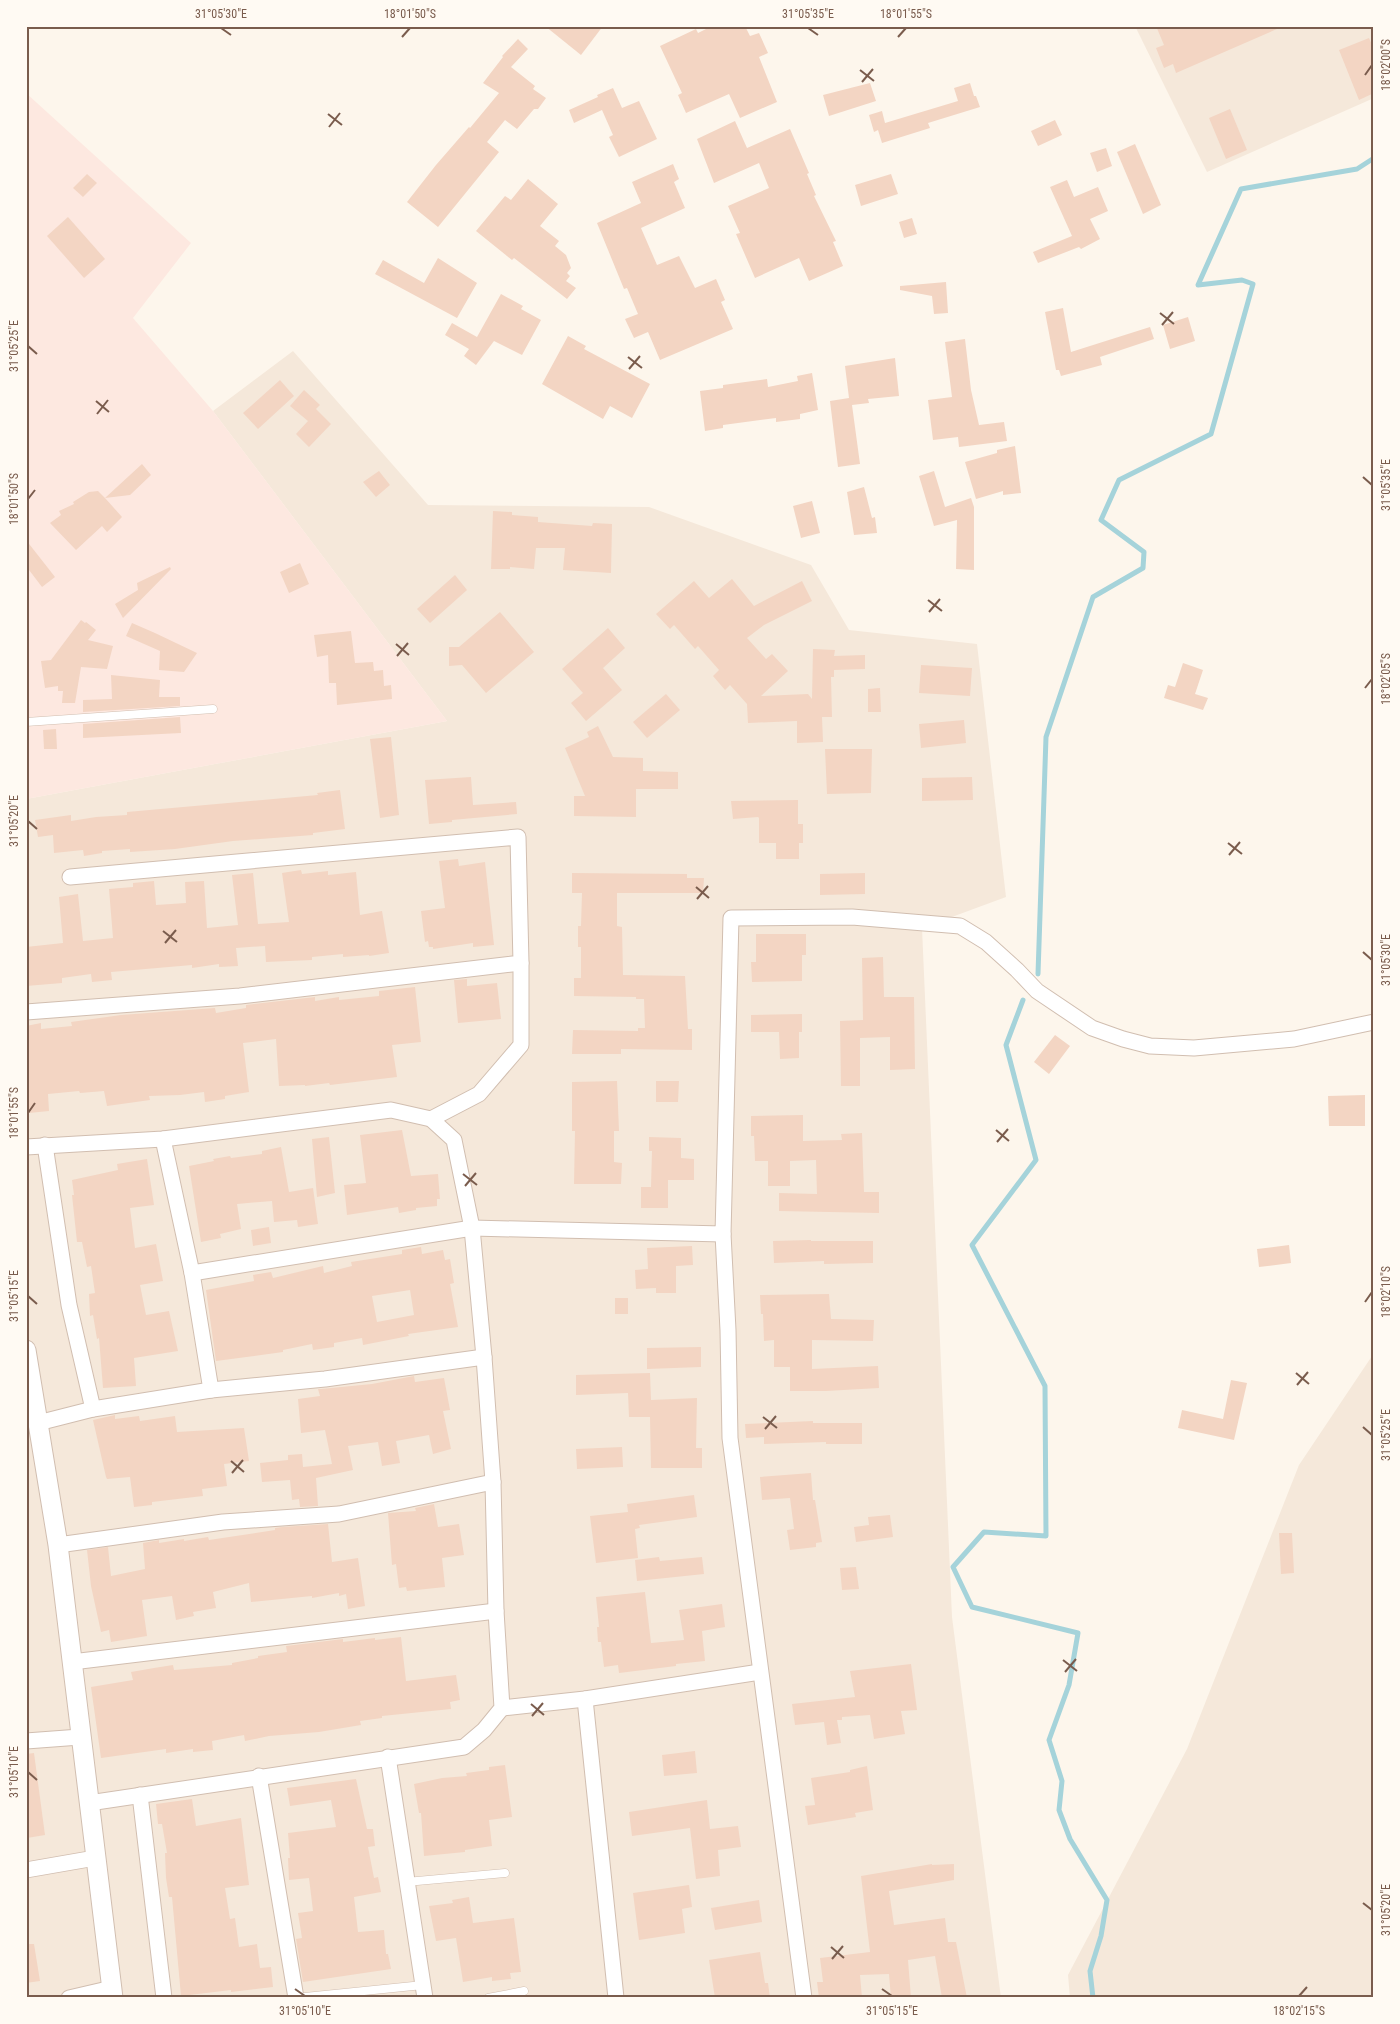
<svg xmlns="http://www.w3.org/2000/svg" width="1400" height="2024" font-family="'Roboto Condensed',sans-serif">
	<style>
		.residential { fill: #f5e8da }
		.commercial { fill: #fde8e0 }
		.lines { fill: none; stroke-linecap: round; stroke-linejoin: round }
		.stream { stroke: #a5d3da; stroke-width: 5 }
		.building { fill: #f3d5c3; fill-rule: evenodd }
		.service-casing { stroke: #d1beb0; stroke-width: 9 }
		.minor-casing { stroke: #d1beb0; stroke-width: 17 }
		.tertiary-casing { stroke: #d1beb0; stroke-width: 21 }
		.service { stroke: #fff; stroke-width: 8 }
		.minor { stroke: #fff; stroke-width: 15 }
		.tertiary { stroke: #fff; stroke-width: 19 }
		.ticks { fill: none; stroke: #7a5c4d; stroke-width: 2 }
		.neatline { fill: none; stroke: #7a5c4d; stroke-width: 2 }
		.ticks-label { font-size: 12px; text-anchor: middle; fill: #7a5c4d }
	</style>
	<rect width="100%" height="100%" fill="#fdf6ec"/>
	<g class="residential">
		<polygon points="1135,26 1374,26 1374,98 1207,172"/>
		<polygon points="293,351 428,505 649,507 811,565 849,630 977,644 1006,897 922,928 952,1617 1001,1998 26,1998 26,799 447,721 213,411"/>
		<polygon points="1374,1353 1374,1998 1070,1998 1068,1975 1187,1749 1299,1465"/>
	</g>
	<polygon class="commercial" points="26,93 191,243 133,318 213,411 447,721 26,799"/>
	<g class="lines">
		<g class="stream">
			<polyline points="1038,974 1046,737 1093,597 1143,568 1144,552 1101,520 1119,480 1211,434 1253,284 1242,280 1198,285 1241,189 1357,169 1374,158"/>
			<polyline points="1023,1000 1006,1045 1036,1160 972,1245 1045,1386 1046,1536 984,1532 953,1567 972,1607 1078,1633 1069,1685 1049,1740 1062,1781 1059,1810 1070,1839 1107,1900 1101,1936 1090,1971 1093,1998"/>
		</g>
	</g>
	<g class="building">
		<polygon points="545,26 603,26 581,55"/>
		<polygon points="712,26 745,26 750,36 759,33 768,53 759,57 777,102 740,118 729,94 686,113 678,95 682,93 660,46 696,29 698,33"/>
		<polygon points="1156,26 1284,26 1176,73 1173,64 1164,68 1156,48 1164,45"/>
		<polygon points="1369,38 1374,49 1374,93 1359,100 1339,50"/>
		<polygon points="518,39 528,49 511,67 535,86 533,89 546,98 538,109 534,109 517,129 505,120 487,142 499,152 438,227 407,202 436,165 469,127 470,128 499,93 483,83 503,57 502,56"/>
		<polygon points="870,83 876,101 829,116 823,95"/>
		<polygon points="970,83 974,96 976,96 980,107 928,123 930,128 882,143 878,130 874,132 869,115 882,111 885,123 958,101 954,88"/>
		<polygon points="613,88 622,108 639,101 657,139 619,157 609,137 613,135 602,110 574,123 569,110 598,97 597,95"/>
		<polygon points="1230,109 1247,150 1226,159 1209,118"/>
		<polygon points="1055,120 1062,135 1038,146 1031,131"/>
		<polygon points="735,121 747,148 790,129 809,173 807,174 816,195 814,196 836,241 833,242 843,266 809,281 799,258 755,278 736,234 740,233 728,206 769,188 759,163 714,183 697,139"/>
		<polygon points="1135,144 1161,205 1143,214 1117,152"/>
		<polygon points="1106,148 1112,166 1097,172 1090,153"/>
		<polygon points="673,164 679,179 674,182 685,208 641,228 657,265 679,256 695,288 716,279 725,300 721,302 733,329 660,360 648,332 634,338 625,319 638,314 627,288 624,289 597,223 641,203 632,182"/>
		<polygon points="87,174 97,183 83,197 73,188"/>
		<polygon points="891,174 898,194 861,206 855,185"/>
		<polygon points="528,179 558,204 540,226 559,241 555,246 566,255 571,268 567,273 570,276 566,281 576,288 567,299 514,258 512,260 476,231 505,196 511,200"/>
		<polygon points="1067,180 1074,197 1098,187 1108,211 1090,219 1100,239 1081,249 1079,247 1038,263 1033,252 1072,236 1050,187"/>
		<polygon points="68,217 105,259 84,278 47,236"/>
		<polygon points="912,218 917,234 904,238 899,222"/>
		<polygon points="438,258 477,283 457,318 375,274 383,260 424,283"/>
		<polygon points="946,282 948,313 934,314 932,296 900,290 900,286"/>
		<polygon points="501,294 523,306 521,309 541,320 522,355 494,341 476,365 464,356 469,349 445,335 452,323 477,337"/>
		<polygon points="1063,308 1071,352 1150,327 1154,339 1100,357 1102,365 1061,376 1059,370 1056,370 1045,312"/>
		<polygon points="1188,317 1195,341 1170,349 1163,325"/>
		<polygon points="568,336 586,346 584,349 650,384 632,418 610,406 603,419 542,384"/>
		<polygon points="965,339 971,390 979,425 1004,422 1007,441 959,447 958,437 933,440 928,400 952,397 945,342"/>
		<polygon points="895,358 899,396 868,399 869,403 852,405 860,464 838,467 830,401 849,398 845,366"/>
		<polygon points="812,373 818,410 800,414 800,419 776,422 776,418 723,425 723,428 705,431 700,391 723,388 723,385 767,379 768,387 798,381 797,376"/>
		<polygon points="280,380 294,396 258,429 243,413"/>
		<polygon points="304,390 320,405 316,409 331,424 309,447 296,434 308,421 290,406"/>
		<polygon points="1015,446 1021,493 1003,495 1003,491 976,499 965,462 997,453 997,450"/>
		<polygon points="142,464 151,475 130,495 105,498 122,517 107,532 102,526 76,550 50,523 61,515 59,511 74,504 73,502 89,492 98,491 105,498"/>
		<polygon points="379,471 390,485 376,497 363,482"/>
		<polygon points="934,471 945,507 971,498 974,507 974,570 956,569 957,520 934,526 919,476"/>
		<polygon points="864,487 872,518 875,517 877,533 854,535 847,492"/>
		<polygon points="812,501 820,533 801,538 793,506"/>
		<polygon points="493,511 512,512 512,515 538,517 538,522 592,526 593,523 612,524 611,573 563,570 565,548 536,548 534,569 510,567 510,569 491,569"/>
		<polygon points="26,540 55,577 42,587 26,566"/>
		<polygon points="300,563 309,584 289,593 280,572"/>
		<polygon points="170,567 171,569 123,618 115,604 138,590 137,583"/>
		<polygon points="455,575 467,590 430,623 417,609"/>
		<polygon points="732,579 754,606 802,581 812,601 764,625 747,638 766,659 772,654 788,671 761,696 808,694 812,699 813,649 835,650 834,656 865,655 865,669 834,670 834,677 831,677 832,717 822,717 823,742 797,743 797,721 748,723 747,704 730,685 725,690 713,676 719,670 698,646 695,649 674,625 670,629 656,614 694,581 709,598"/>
		<polygon points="500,612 534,652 486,693 462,665 449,666 449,647 459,647"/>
		<polygon points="81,620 85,623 86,622 96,630 88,640 113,646 107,669 81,667 75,703 62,703 63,691 58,691 58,686 45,688 41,661 51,660"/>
		<polygon points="132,623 155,633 197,653 184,672 159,670 160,651 126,636"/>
		<polygon points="608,628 625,648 603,668 622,690 586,721 571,703 583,693 562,669"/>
		<polygon points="351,631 355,663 373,662 374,671 383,670 384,686 391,685 392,699 337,705 336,683 329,683 328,655 317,657 314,635"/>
		<polygon points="1183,663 1203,670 1195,694 1208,698 1203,710 1164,698 1168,685 1175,687"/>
		<polygon points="921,665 972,668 970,696 919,693"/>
		<polygon points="111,675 160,680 159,697 180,697 180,706 83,712 83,700 112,699"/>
		<polygon points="880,688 881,712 868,712 868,689"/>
		<polygon points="666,694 680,710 647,738 633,722"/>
		<polygon points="180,717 181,733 83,738 83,724"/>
		<polygon points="964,720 966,743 921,748 919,724"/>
		<polygon points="598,726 613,757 643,758 643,771 678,772 678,789 636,789 636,817 574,816 574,796 585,796 565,748 589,737 587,732"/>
		<polygon points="56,729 57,749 44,749 43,730"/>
		<polygon points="391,737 399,815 380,818 370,739"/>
		<polygon points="825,749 872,749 871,793 827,794"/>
		<polygon points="471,777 473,805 516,802 517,814 452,820 452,822 429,824 425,780"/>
		<polygon points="972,777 973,800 922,801 922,778"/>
		<polygon points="340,790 345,829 313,833 313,835 233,841 175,849 130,852 130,849 102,851 102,853 84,856 83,850 54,853 53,835 38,837 35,820 71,815 71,821 96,817 127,815 127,812 318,795 317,793"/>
		<polygon points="798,800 798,824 803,824 803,843 799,843 799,859 776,859 776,843 759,843 759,818 758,817 733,819 731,801"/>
		<polygon points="458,859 459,866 485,862 494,945 473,947 473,943 433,949 433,947 429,947 428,941 425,942 421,911 445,908 439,861"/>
		<polygon points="301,870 302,874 328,871 328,875 356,872 360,915 382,911 389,953 369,956 369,955 343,957 343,954 312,957 312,960 266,962 265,946 236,948 238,966 219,967 219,964 192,968 192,965 111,972 112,980 92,982 91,974 62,978 62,983 26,986 26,947 63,943 59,897 78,894 83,941 113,938 109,889 133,887 133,883 154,881 156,905 186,903 185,882 204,881 207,928 238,925 232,875 253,873 258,924 289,922 282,873"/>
		<polygon points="572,873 687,874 687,878 704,878 703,893 617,893 617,926 622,927 623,975 685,976 688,1029 692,1029 692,1050 621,1049 621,1054 572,1054 573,1030 638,1031 638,1028 645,1028 644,999 636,999 636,997 574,996 574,978 581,978 581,947 578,947 578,926 581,926 582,893 572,893"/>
		<polygon points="865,873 865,894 820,895 820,874"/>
		<polygon points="756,934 806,934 806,955 802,955 802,981 752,982 751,962 756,962"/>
		<polygon points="883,957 884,997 914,997 915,1069 890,1070 890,1037 860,1038 860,1086 841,1086 840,1021 863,1020 862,958"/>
		<polygon points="467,979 467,986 497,983 501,1019 458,1023 454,980"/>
		<polygon points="415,987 421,1042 392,1045 397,1077 330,1085 329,1083 305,1086 305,1085 279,1086 276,1039 243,1043 249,1092 225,1096 225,1099 205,1102 204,1092 180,1095 149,1096 150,1100 107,1106 104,1091 80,1093 79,1091 48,1094 49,1111 29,1113 26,1087 26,1026 41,1023 41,1029 72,1026 71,1022 121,1015 215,1008 216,1013 246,1008 246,1005 315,997 315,1001 339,997 339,1000 379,996 379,991"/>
		<polygon points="802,1014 802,1032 799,1032 799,1058 780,1059 779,1032 751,1032 751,1015"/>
		<polygon points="1055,1035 1070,1046 1049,1074 1034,1062"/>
		<polygon points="617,1081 619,1131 614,1131 614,1162 622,1163 621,1184 574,1184 575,1131 572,1131 572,1082"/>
		<polygon points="656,1081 679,1081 678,1102 656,1102"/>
		<polygon points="1365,1095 1365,1126 1329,1126 1328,1096"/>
		<polygon points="803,1115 803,1141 842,1140 841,1134 862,1133 864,1192 879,1192 879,1213 779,1211 779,1193 817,1194 816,1160 790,1161 790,1186 768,1186 768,1161 755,1161 754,1136 751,1136 751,1116"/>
		<polygon points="402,1130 411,1176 438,1174 440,1199 437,1199 437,1206 416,1208 416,1210 399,1213 398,1207 347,1215 344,1185 366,1183 360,1135"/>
		<polygon points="329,1137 335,1193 317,1197 312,1139"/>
		<polygon points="649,1137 681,1138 681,1158 694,1159 694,1180 668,1180 668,1208 641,1208 641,1187 651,1187 652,1151 649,1151"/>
		<polygon points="281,1147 289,1192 313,1188 318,1224 298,1227 297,1220 274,1222 272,1201 237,1204 241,1229 220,1234 221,1238 201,1242 189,1166 214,1161 213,1159 230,1156 231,1158 262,1154 262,1151"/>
		<polygon points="147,1159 154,1205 130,1208 135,1248 156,1244 163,1281 140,1285 146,1315 169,1311 178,1351 134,1358 136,1386 103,1388 99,1338 97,1339 93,1315 90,1316 89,1294 95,1293 91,1266 87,1267 82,1242 77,1242 72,1195 74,1195 72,1180 118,1170 117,1164"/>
		<polygon points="269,1227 271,1243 253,1246 251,1230"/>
		<polygon points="811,1240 811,1241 873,1241 873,1263 824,1264 824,1261 774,1263 773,1241"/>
		<polygon points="1289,1245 1291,1263 1259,1267 1257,1249"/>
		<polygon points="692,1246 693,1265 676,1266 676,1293 656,1293 656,1288 636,1289 635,1270 648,1269 647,1248"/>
		<path d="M421 1247 422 1254 443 1250 445 1260 450 1259 454 1283 450 1284 458 1327 408 1334 409 1336 363 1345 362 1338 334 1343V1347L313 1350 312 1344 283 1350V1352L216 1361 206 1290 254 1281 253 1275 271 1272 273 1278 323 1266 324 1273 352 1266 351 1262 402 1254V1250ZM410 1290 414 1315 377 1322 372 1296Z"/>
		<polygon points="829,1294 831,1319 874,1320 873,1341 812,1340 812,1369 878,1366 879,1388 826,1391 790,1391 790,1367 774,1367 774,1340 764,1341 763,1314 761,1314 760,1295"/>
		<rect x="615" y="1298" width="13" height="16"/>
		<polygon points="701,1347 701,1367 647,1369 647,1348"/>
		<polygon points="650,1373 651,1400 697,1398 696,1448 702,1448 702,1468 651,1468 650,1417 629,1417 628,1393 576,1395 576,1375"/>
		<polygon points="414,1376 415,1382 444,1378 450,1410 443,1411 451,1449 433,1454 429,1435 396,1441 400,1463 382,1466 378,1442 348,1446 353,1470 316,1478 318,1506 300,1507 299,1499 292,1500 290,1480 262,1482 260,1463 288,1460 288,1455 302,1454 303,1467 332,1464 325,1430 301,1433 298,1399 320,1396 318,1389 321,1389 372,1384"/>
		<polygon points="1231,1380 1247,1383 1234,1440 1178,1428 1182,1410 1223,1419"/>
		<polygon points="115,1415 115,1419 139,1416 140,1421 175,1416 177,1432 244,1428 249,1461 224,1464 227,1486 202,1489 203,1496 152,1502 152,1505 134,1507 130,1477 107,1479 106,1477 93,1420"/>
		<polygon points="813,1421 813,1423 862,1423 862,1444 826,1444 826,1442 764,1444 764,1437 746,1438 745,1424"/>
		<polygon points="622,1447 623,1467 577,1469 576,1449"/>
		<polygon points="811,1473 813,1500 815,1500 822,1542 816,1543 816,1547 790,1550 787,1530 794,1529 790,1498 762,1500 760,1477"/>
		<polygon points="694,1495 697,1517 639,1525 640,1528 635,1529 638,1558 596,1563 590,1516 628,1512 627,1504"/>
		<polygon points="434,1504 438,1527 459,1524 464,1555 442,1558 445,1587 407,1591 406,1587 399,1588 396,1564 392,1565 388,1513 416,1511 415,1508"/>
		<polygon points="890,1515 893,1537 856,1542 854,1527 869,1525 868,1517"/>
		<polygon points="328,1524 332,1562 358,1558 365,1606 348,1609 346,1594 339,1596 339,1593 312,1598 312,1596 251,1602 249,1583 213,1592 216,1608 193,1612 194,1616 176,1620 172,1596 142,1600 147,1636 111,1642 109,1630 101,1632 91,1586 87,1550 108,1547 111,1576 145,1569 143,1543 159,1540 159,1543 184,1539 184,1541 208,1537 209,1540 275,1530 275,1528 282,1527"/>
		<polygon points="1279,1533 1292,1533 1294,1573 1281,1574"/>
		<polygon points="659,1557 660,1561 702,1557 704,1574 637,1581 635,1560"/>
		<polygon points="856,1567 859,1589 842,1590 840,1568"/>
		<polygon points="645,1592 651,1643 684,1640 679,1610 722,1604 725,1627 702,1631 705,1661 676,1664 676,1666 619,1673 618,1665 604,1667 601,1642 598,1642 597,1627 599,1627 596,1597"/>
		<polygon points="401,1637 406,1681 456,1675 460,1700 450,1702 451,1709 382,1716 382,1718 360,1721 361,1725 319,1732 269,1736 245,1741 244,1735 212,1741 213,1750 193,1752 193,1749 166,1753 166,1749 101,1758 91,1687 133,1680 131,1672 154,1668 173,1665 174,1670 232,1665 232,1663 258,1658 258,1656 287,1652 286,1646 343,1639 343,1642 375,1638 375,1640"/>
		<polygon points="911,1664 917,1710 901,1711 905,1734 874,1739 870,1715 842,1717 842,1720 837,1720 841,1743 827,1745 824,1722 795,1725 792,1704 855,1697 850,1671"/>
		<polygon points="695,1751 697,1773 664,1776 662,1755"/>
		<polygon points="34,1753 45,1835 27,1838 26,1754"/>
		<polygon points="505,1765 512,1817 489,1820 492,1846 465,1850 465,1852 424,1856 421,1813 419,1813 414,1784 442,1778 467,1776 466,1773 489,1770 489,1767"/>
		<polygon points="867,1766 873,1810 855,1813 856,1817 808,1825 805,1806 815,1805 811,1778 850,1772 850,1770"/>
		<polygon points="356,1779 367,1829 373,1829 375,1846 368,1847 374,1878 378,1877 381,1892 354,1897 358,1932 384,1930 386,1954 388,1954 391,1969 303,1982 296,1939 302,1938 298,1913 313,1911 309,1878 289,1880 288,1858 290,1858 288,1833 336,1827 331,1800 290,1806 287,1788"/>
		<polygon points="192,1799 196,1826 241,1818 249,1885 225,1888 230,1919 235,1918 239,1947 257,1944 260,1968 271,1967 273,1987 231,1992 231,1990 181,1996 172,1897 169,1897 166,1878 165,1853 167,1853 162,1824 158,1824 156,1804"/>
		<polygon points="707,1800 710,1829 738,1826 741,1847 718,1850 720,1876 696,1879 690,1828 632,1836 629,1812"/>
		<polygon points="932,1864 932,1865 954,1864 954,1880 889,1891 894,1925 945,1918 948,1942 956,1942 967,1998 942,1998 935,1956 908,1960 911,1998 891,1998 889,1974 860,1975 862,1998 819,1998 817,1982 823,1982 820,1958 870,1952 861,1876"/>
		<polygon points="689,1885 692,1907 682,1909 685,1933 639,1940 633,1893"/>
		<polygon points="469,1897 473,1923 514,1918 521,1972 510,1973 511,1979 492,1981 492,1977 463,1982 456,1938 436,1941 429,1906 453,1903 452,1900"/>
		<polygon points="759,1900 762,1922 715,1930 711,1908"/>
		<polygon points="26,1944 34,1944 40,1981 26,1983"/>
		<polygon points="760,1952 765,1983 768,1983 770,1998 715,1998 709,1960"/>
	</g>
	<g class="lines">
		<g class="service-casing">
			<g id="service">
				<polyline points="26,722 213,709"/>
				<polyline points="406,1882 505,1873"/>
				<polyline points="295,1998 423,1985"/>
				<polyline points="488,1998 524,1991"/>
			</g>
		</g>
		<g class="minor-casing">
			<g id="minor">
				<polyline points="26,1012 240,996 521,963 518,837 70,877"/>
				<polyline points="431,1119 479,1094 521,1045 521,963"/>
				<polyline points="163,1139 192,1273 211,1390"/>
				<polyline points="45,1145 69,1305 93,1409"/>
				<polyline points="26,1147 163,1139 391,1110 431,1119 454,1140 472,1228 484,1357 493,1482 496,1611 502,1708 484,1730 464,1747 89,1803"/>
				<polyline points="723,1234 728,1330 730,1438 804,1998"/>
				<polyline points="192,1273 472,1228 723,1234 731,918 852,917 960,926 986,942 1017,970 1037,991 1092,1028 1123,1039 1150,1046 1194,1048 1294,1039 1374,1022"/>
				<polyline points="38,1423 93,1409 211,1390 325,1379 484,1357"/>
				<polyline points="58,1545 223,1522 339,1514 493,1482"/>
				<polyline points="72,1662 496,1611"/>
				<polyline points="585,1699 616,1998"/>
				<polyline points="502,1708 585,1699 760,1672"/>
				<polyline points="26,1741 80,1737"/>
				<polyline points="388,1757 425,1998"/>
				<polyline points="259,1776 296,1998"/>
				<polyline points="140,1795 164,1998"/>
				<polyline points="26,1870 95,1858"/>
				<polyline points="69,1998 112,1988"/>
			</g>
		</g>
		<g class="tertiary-casing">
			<polyline id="tertiary" points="26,1350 58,1545 113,1998"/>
		</g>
		<use href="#service" class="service"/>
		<use href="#minor" class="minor"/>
		<use href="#tertiary" class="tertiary"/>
	</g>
	<path class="ticks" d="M221 28 231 35M808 28 818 35M402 37 410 28M898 37 906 28M860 70 874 81M1365 75 1372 65M862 82 873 69M328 114 342 125M329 127 340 113M1160 313 1174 324M1162 325 1173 312M28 346 37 354M628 357 642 368M629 369 640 356M96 401 109 412M97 414 108 400M1363 477 1372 485M28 499 35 490M928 600 942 611M929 612 940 599M396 644 409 655M397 656 408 643M1365 688 1372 679M28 821 37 829M1228 843 1242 854M1229 855 1240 842M696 887 709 898M697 899 708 886M163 931 177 942M165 943 176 930M1363 952 1372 960M28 1113 35 1103M996 1130 1009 1141M997 1142 1008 1129M463 1174 477 1185M465 1186 476 1173M28 1296 37 1304M1365 1302 1372 1292M1296 1373 1309 1384M1297 1385 1308 1372M763 1417 777 1428M1363 1427 1372 1435M765 1429 776 1416M231 1461 244 1472M232 1473 243 1460M1063 1660 1077 1671M1065 1672 1076 1659M531 1704 544 1715M532 1716 543 1703M28 1772 37 1780M1363 1903 1372 1910M831 1947 844 1958M832 1959 843 1946M295 1989 305 1996M882 1989 892 1996M1299 1996 1307 1987"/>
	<rect width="1400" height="2024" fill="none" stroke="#fffaf3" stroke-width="55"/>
	<rect x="28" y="28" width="1344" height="1968" class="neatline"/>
	<g class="ticks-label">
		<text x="221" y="18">31°05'30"E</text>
		<text x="410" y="18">18°01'50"S</text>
		<text x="808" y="18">31°05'35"E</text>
		<text x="906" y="18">18°01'55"S</text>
		<text transform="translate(1386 65) rotate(-90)" y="4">18°02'00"S</text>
		<text transform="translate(14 346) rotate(-90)" y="4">31°05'25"E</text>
		<text transform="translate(1386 485) rotate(-90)" y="4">31°05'35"E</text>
		<text transform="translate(14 499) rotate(-90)" y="4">18°01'50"S</text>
		<text transform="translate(1386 679) rotate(-90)" y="4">18°02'05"S</text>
		<text transform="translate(14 821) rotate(-90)" y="4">31°05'20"E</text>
		<text transform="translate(1386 960) rotate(-90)" y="4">31°05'30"E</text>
		<text transform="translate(14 1113) rotate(-90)" y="4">18°01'55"S</text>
		<text transform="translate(1386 1292) rotate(-90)" y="4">18°02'10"S</text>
		<text transform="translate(14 1296) rotate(-90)" y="4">31°05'15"E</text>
		<text transform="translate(1386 1435) rotate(-90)" y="4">31°05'25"E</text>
		<text transform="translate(14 1772) rotate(-90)" y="4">31°05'10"E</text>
		<text transform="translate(1386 1910) rotate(-90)" y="4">31°05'20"E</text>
		<text x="305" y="2015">31°05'10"E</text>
		<text x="892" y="2015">31°05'15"E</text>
		<text x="1299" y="2015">18°02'15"S</text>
	</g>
</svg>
